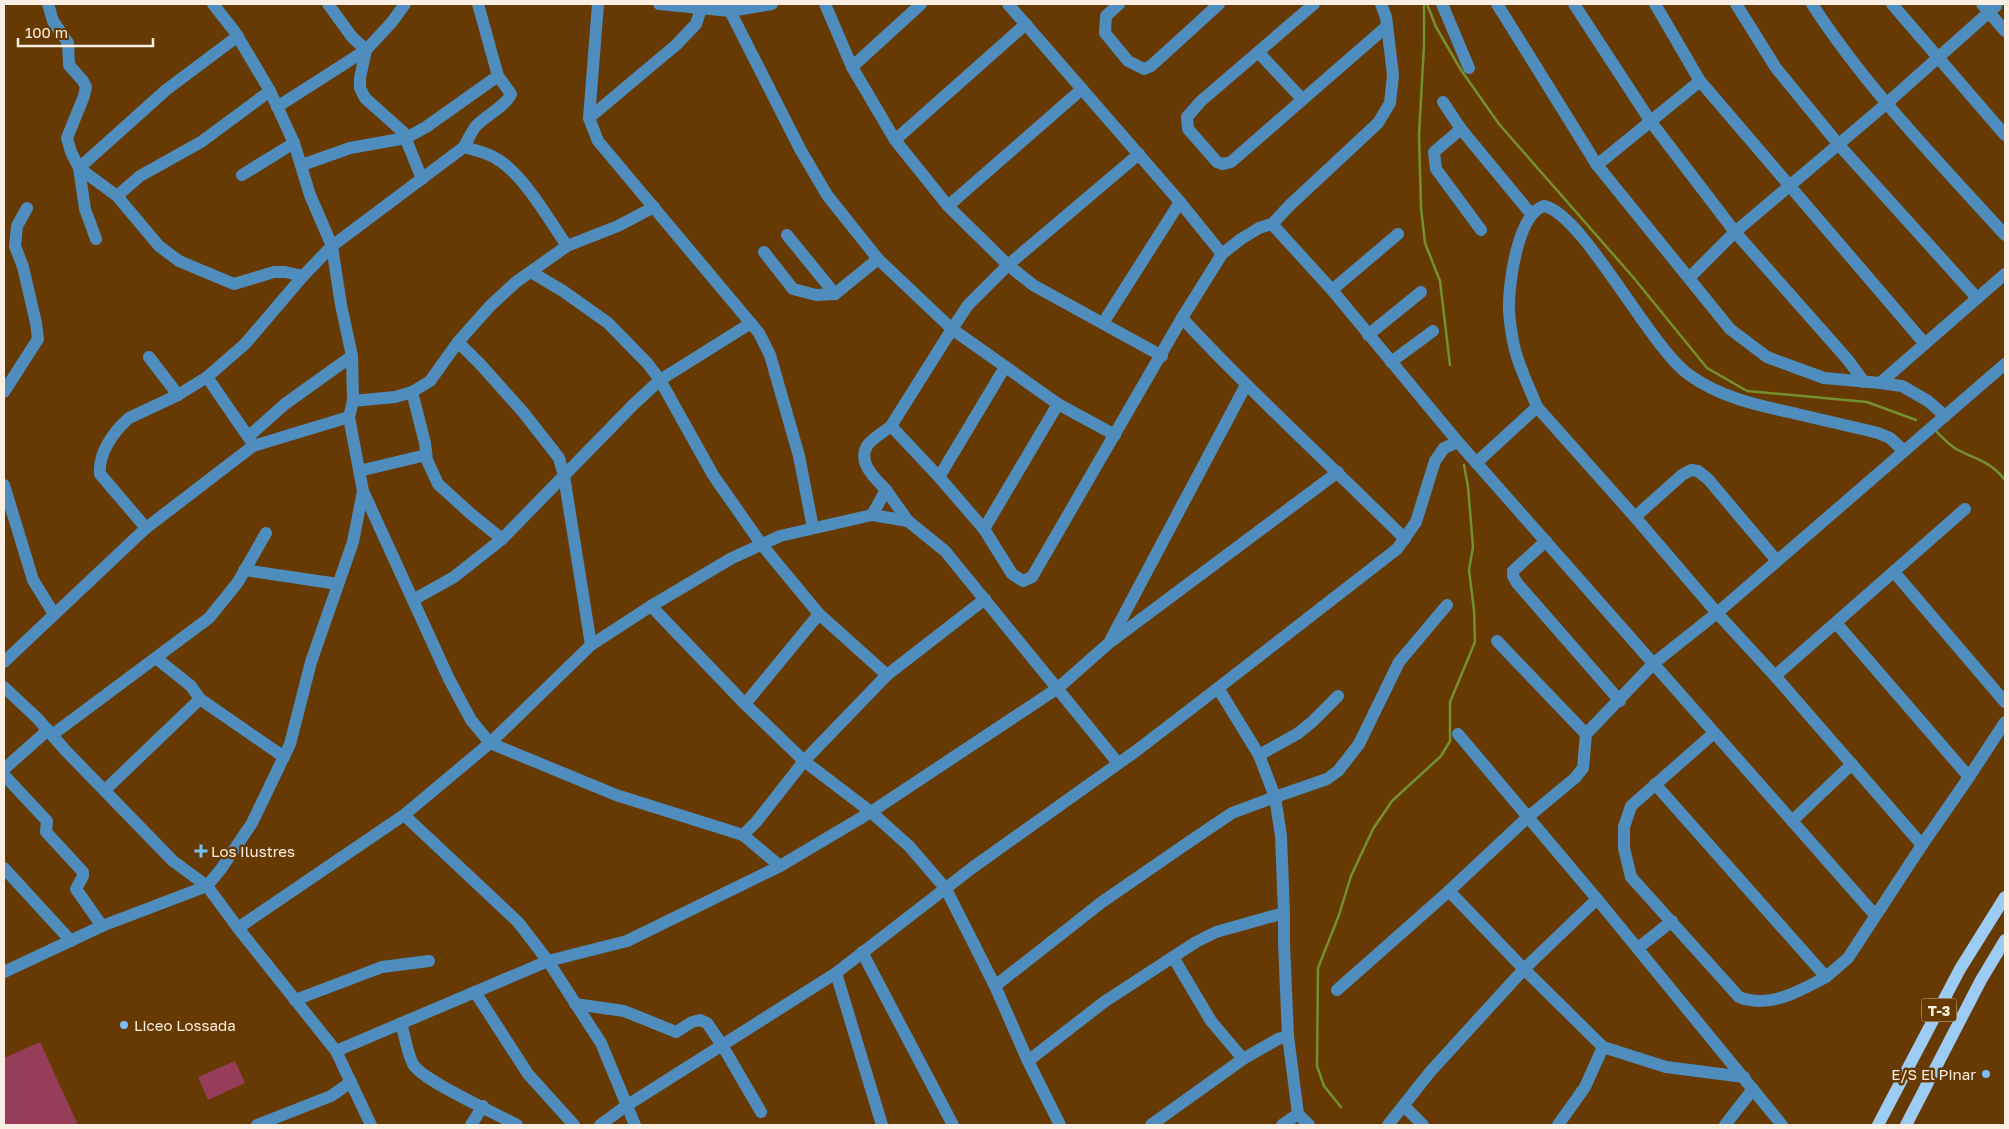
<svg xmlns="http://www.w3.org/2000/svg" width="2009" height="1129" font-family="'Golos Text',sans-serif">
	<style>
		.green { fill: #983d59 }
		.lines { fill: none; stroke-linecap: round; stroke-linejoin: round }
		.stream { stroke: #75912f; stroke-width: 2.5 }
		.minor { stroke: #4e8dbe; stroke-width: 12 }
		.major { stroke: #9cccf3; stroke-width: 12 }
		.poi-dot { fill: #78bff8; stroke: #663a02; stroke-width: 2 }
		.labels { text-anchor: middle; dominant-baseline: central; stroke-width: 5; stroke-linejoin: round; paint-order: stroke }
		.shield { fill: #663a02; stroke: #ceb89f; stroke-width: 1 }
		.shield-label { font-size: 14px; font-weight: bold; fill: #fbeee2 }
		.poi-label { font-size: 15px; fill: #fbeee2; stroke: #663a02; text-anchor: start }
	</style>
	<rect width="100%" height="100%" fill="#663a02"/>
	<g class="green">
		<polygon points="40,1042 78,1125 5,1125 4,1123 4,1058"/>
		<polygon points="235,1061 245,1083 208,1100 198,1077"/>
	</g>
	<g class="lines">
		<g class="stream">
			<polyline points="1424,4 1424,45 1419,135 1421,208 1425,243 1440,281 1450,365"/>
			<polyline points="1427,4 1436,27 1461,70 1499,124 1633,277 1707,368 1747,391 1867,402 1916,420"/>
			<path d="M1937 432C1943 438 1950 446 1958 450 1978 460 1991 462 2005 480"/>
			<polyline points="1341,1107 1324,1086 1317,1066 1318,968 1339,915 1351,876 1373,829 1392,801 1441,756 1450,741 1450,702 1475,642 1474,610 1469,570 1473,547 1468,487 1464,465"/>
		</g>
		<g class="minor">
			<polyline points="48,4 53,21 68,43 69,65 83,81 86,87 84,96 67,138 71,152 79,168 85,209 96,239"/>
			<polyline points="213,4 235,32 270,91 294,143 310,195 332,246 341,305 352,356 353,401 349,417 363,491 449,679 471,720 490,743 616,795 743,835 780,866"/>
			<polyline points="405,4 392,22 366,50 360,78 360,88 365,98 403,132 422,179"/>
			<polyline points="598,4 589,118 598,141 759,333 770,355 799,456 813,528"/>
			<polyline points="659,4 730,11 772,4"/>
			<polyline points="825,4 852,67"/>
			<polyline points="1008,4 1180,202 1222,254"/>
			<polyline points="1119,4 1106,16 1105,33 1128,61 1144,69 1151,66 1219,4"/>
			<polyline points="1314,4 1201,101 1187,117 1188,129 1217,162 1223,164 1231,162 1386,27"/>
			<polyline points="1442,4 1469,68"/>
			<polyline points="1497,4 1597,165 1730,329 1767,357 1824,378 1880,383 2005,274"/>
			<polyline points="1574,4 1651,122 1735,232 1848,360 1864,382"/>
			<polyline points="1655,4 1700,81 1925,344"/>
			<polyline points="1736,4 1776,68 1839,145 1977,298"/>
			<path d="M1812 4C1867 89 1937 160 2005 235"/>
			<polyline points="1892,4 2005,135"/>
			<polyline points="1982,4 2005,31"/>
			<polyline points="730,11 800,149 827,195 878,259 952,329 891,426"/>
			<polyline points="238,36 166,90 79,168 117,196 159,246 179,261 234,284 274,272 285,272 303,276"/>
			<polyline points="1259,53 1302,99"/>
			<polyline points="1443,102 1461,129 1531,214"/>
			<polyline points="277,107 366,50 352,37 328,4"/>
			<polyline points="589,118 676,45 696,24 702,6"/>
			<polyline points="1461,129 1434,152 1436,169 1481,230"/>
			<polyline points="895,140 852,67 921,4"/>
			<path d="M464 147C468 140 471 132 476 126 485 116 507 105 511 94L498 76 478 4"/>
			<polyline points="1139,154 1008,265 1033,285 1162,356"/>
			<polyline points="302,165 350,148 406,138 426,127 498,76"/>
			<polyline points="1597,165 1700,81"/>
			<polyline points="242,175 294,143"/>
			<polyline points="117,196 140,176 201,142 270,91"/>
			<polyline points="948,206 895,140 1026,24"/>
			<polyline points="1272,224 1332,290 1458,442 1875,915"/>
			<polyline points="787,235 835,294"/>
			<polyline points="764,252 793,289 816,295 835,294 878,259"/>
			<polyline points="531,272 563,291 608,323 648,364 660,380 713,475 762,545 819,614 887,675"/>
			<polyline points="1689,278 1735,232 1886,104 1996,6"/>
			<polyline points="1332,290 1398,234"/>
			<path d="M1182 318C1253 395 1331 465 1405 539"/>
			<polyline points="1103,323 1180,202"/>
			<polyline points="1368,335 1421,292"/>
			<polyline points="458,342 481,365 523,412 559,458 564,476 591,645"/>
			<polyline points="149,357 178,395"/>
			<polyline points="1391,362 1433,331"/>
			<polyline points="207,377 251,441"/>
			<polyline points="1880,383 1902,386 1928,401 1945,416"/>
			<polyline points="4,392 38,339 36,323 23,267 15,246 17,226 27,208"/>
			<polyline points="412,392 425,443 427,460 438,484 471,514 502,539"/>
			<polyline points="353,401 395,397 412,392 430,381 458,342 490,306 516,282 567,246 618,226 654,207"/>
			<polyline points="1058,404 1115,435"/>
			<path d="M1537 407C1530 389 1520 369 1515 350 1512 338 1510 324 1509 311 1508 287 1517 214 1544 206 1583 214 1647 343 1688 374 1719 397 1756 405 1793 413 1822 420 1850 426 1878 433L1890 438 1904 451"/>
			<polyline points="249,436 285,404 352,356"/>
			<polyline points="1476,463 1537,407 1635,517 1682,475 1691,470 1698,471 1708,479 1777,561"/>
			<polyline points="359,471 426,455"/>
			<polyline points="939,477 984,529 1012,574 1023,581 1032,577 1182,318 1222,254 1241,239 1259,228 1272,224 1290,205 1378,123 1390,103 1393,75 1386,17 1381,4"/>
			<polyline points="4,485 33,580 54,614"/>
			<path d="M886 490C876 479 857 463 867 446 871 439 884 432 891 426L939 477 1005 367"/>
			<polyline points="872,515 886,490 908,521 945,551 1118,763"/>
			<polyline points="1635,517 1717,613 1775,676"/>
			<path d="M146 528 100 474C98 453 114 431 129 418L178 395 207 377 245 344 303 276 332 246 464 147C474 150 488 153 497 159 524 175 549 220 567 246"/>
			<polyline points="984,529 1058,404 952,329 968,305 1008,265 948,206 1082,89"/>
			<polyline points="1546,541 1513,571 1513,576 1517,583 1620,701"/>
			<polyline points="244,570 338,584"/>
			<polyline points="1894,572 2005,702"/>
			<polyline points="413,600 454,577 502,539 634,404 660,380 751,323"/>
			<polyline points="651,606 745,704 804,761 871,812 909,846 946,889 995,986 1028,1061 1060,1125"/>
			<polyline points="1836,623 1969,777 1922,845"/>
			<polyline points="1111,639 1246,385"/>
			<polyline points="1497,641 1586,734"/>
			<polyline points="156,658 191,686 200,699 284,757"/>
			<polyline points="4,662 146,528 253,446 349,417"/>
			<polyline points="4,687 37,718 65,750 173,861 207,886 238,928 336,1051 371,1125"/>
			<polyline points="745,704 819,614"/>
			<path d="M1714 733 1631 806 1624 827V848L1631 877 1739 997C1769 1009 1800 991 1826 977"/>
			<polyline points="1458,734 1597,899 1782,1125"/>
			<polyline points="52,735 209,618 238,582 266,533"/>
			<polyline points="1259,755 1297,734 1312,722 1338,696"/>
			<polyline points="4,769 48,730"/>
			<polyline points="4,775 47,821 46,832 83,872 83,876 76,889 102,926"/>
			<polyline points="1969,777 2005,722"/>
			<polyline points="1655,784 1826,977 1848,958 1922,845 1775,676 1965,509"/>
			<polyline points="105,790 200,699"/>
			<polyline points="404,815 518,922 548,961 601,1043 635,1125"/>
			<polyline points="1792,821 1852,764"/>
			<polyline points="743,835 757,821 804,761 887,675 985,599"/>
			<polyline points="4,868 71,941"/>
			<polyline points="1449,891 1528,817 1575,778 1583,768 1586,734 1654,663 1717,613 2005,364"/>
			<polyline points="238,928 404,815 490,743 591,645 651,606 732,558 780,536 872,515 908,521"/>
			<polyline points="1638,948 1672,921"/>
			<polyline points="862,952 953,1125"/>
			<polyline points="1173,957 1211,1021 1243,1059"/>
			<polyline points="4,972 102,926 207,886 221,869 252,823 290,744 311,662 353,542 363,491"/>
			<polyline points="836,973 882,1125"/>
			<polyline points="995,986 1102,902 1189,842 1232,813 1275,797 1259,755 1218,688"/>
			<polyline points="1337,990 1449,891 1524,969 1597,899"/>
			<polyline points="475,992 528,1074 574,1125"/>
			<polyline points="295,1000 382,967 429,961"/>
			<polyline points="575,1004 624,1011 676,1032 692,1022 700,1020 707,1023 722,1045 761,1112"/>
			<path d="M401 1023C405 1036 407 1053 413 1064 421 1080 497 1114 517 1125"/>
			<polyline points="336,1051 548,961 627,941 780,866 871,812 1058,688 1109,643 1338,472"/>
			<polyline points="1028,1061 1104,1002 1196,942 1216,932 1284,913 1281,836 1275,797 1327,779 1338,771 1359,744 1399,662 1447,605"/>
			<polyline points="1404,1106 1423,1125"/>
			<polyline points="1298,1114 1309,1125"/>
			<polyline points="257,1125 331,1096 351,1082"/>
			<polyline points="471,1125 483,1106"/>
			<polyline points="600,1125 626,1106 836,973 972,868 1136,751 1218,688 1397,549 1416,522 1435,461 1444,448 1458,442"/>
			<polyline points="1151,1125 1243,1059 1278,1039 1288,1036 1284,944 1284,913"/>
			<polyline points="1282,1125 1298,1114 1288,1036"/>
			<polyline points="1388,1125 1430,1072 1524,969 1603,1047"/>
			<polyline points="1558,1125 1585,1087 1603,1047 1666,1067 1744,1077"/>
			<polyline points="1725,1125 1753,1089"/>
		</g>
		<g class="major">
			<polyline points="1878,1125 1960,969 2005,897"/>
			<polyline points="1906,1125 1981,980 2005,940"/>
		</g>
	</g>
	<g class="poi-dot">
		<path d="M198.5 843.5h5v5h5v5h-5v5h-5v-5h-5v-5h5z"/>
		<circle cx="124" cy="1025" r="5"/>
		<circle cx="1986" cy="1074" r="5"/>
	</g>
	<g class="labels">
		<rect class="shield" x="1921.5" y="998.5" width="35" height="23" rx="4"/>
		<g class="shield-label">
			<text x="1939" y="1010">T-3</text>
		</g>
		<g class="poi-label">
			<text x="211" y="851">Los Ilustres</text>
			<text x="134" y="1025">Liceo Lossada</text>
			<text x="1976" y="1074" text-anchor="end">E/S El Pinar</text>
		</g>
	</g>
	<rect width="2009" height="1129" fill="none" stroke="#fbeee2" stroke-width="10"/>
	<path d="M18 38v8h135v-8" fill="none" stroke="#fbeee2" stroke-width="2.5"/>
	<text x="25" y="38" font-size="15" fill="#fbeee2" stroke="#663a02" stroke-width="4" paint-order="stroke">100 m</text>
</svg>
